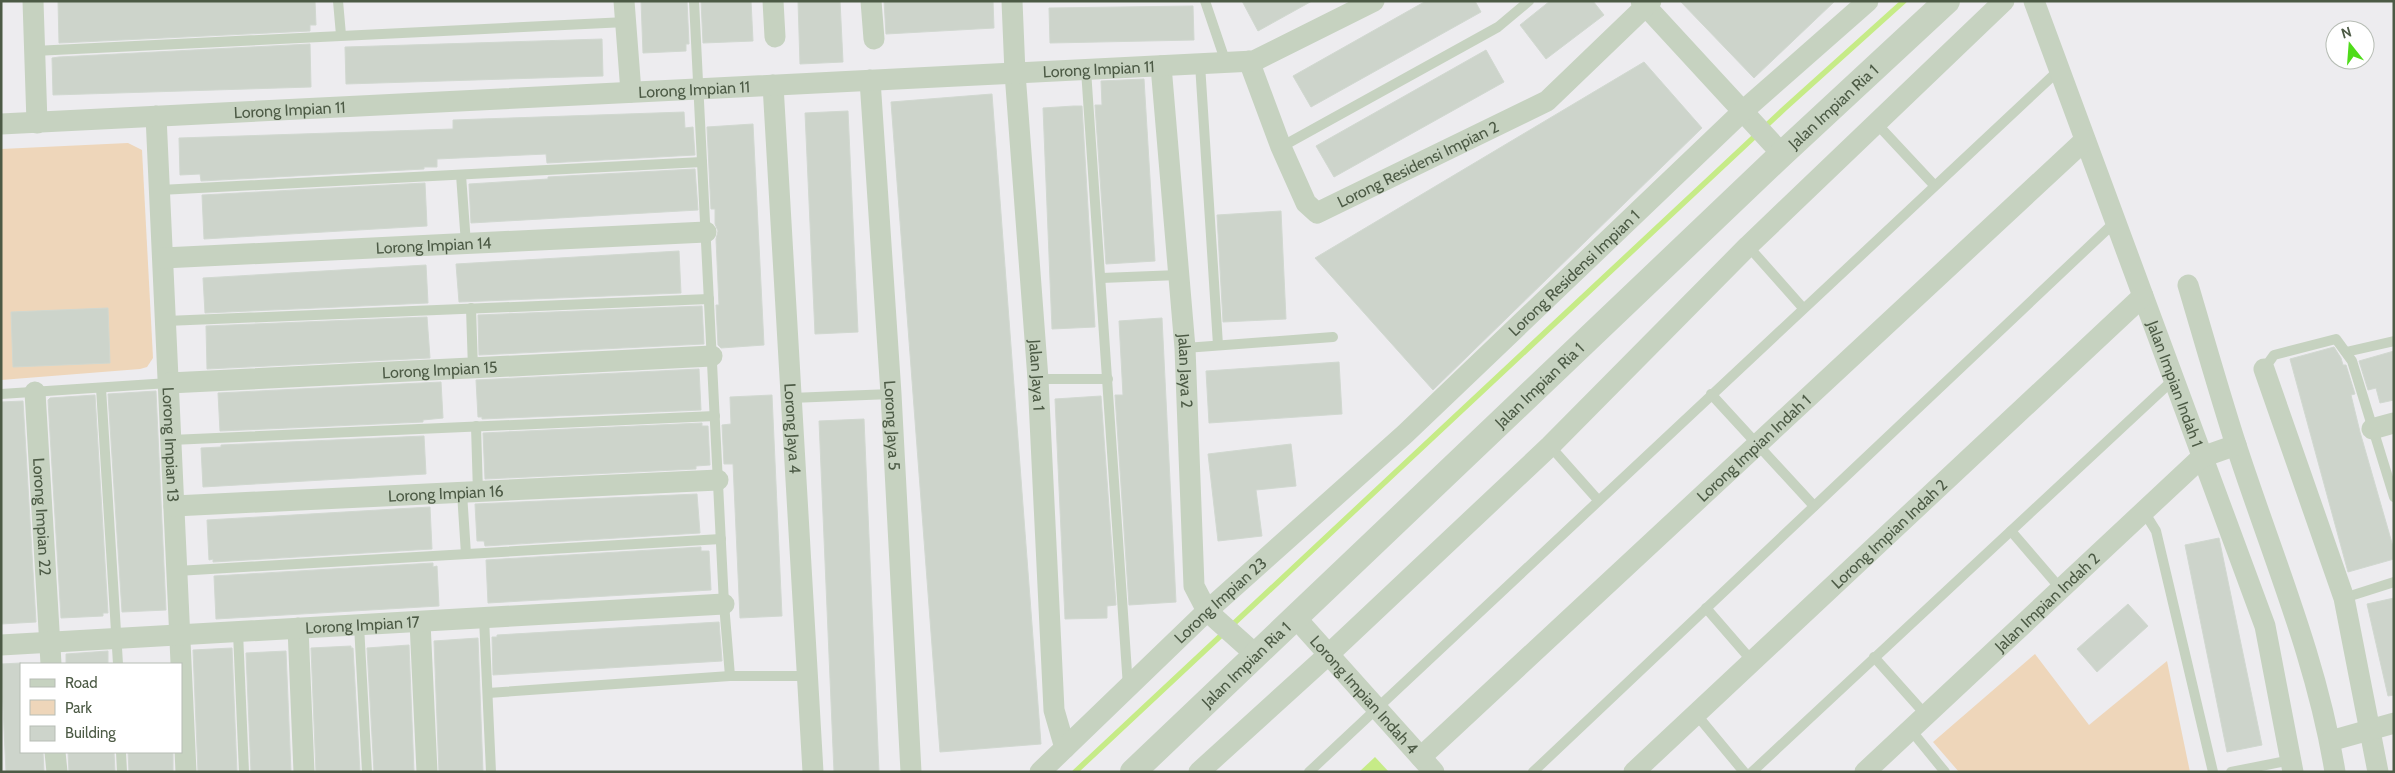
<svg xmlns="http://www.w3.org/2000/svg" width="2395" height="773" font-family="Cabin,sans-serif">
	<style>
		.green { fill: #eed6ba }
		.water { fill: #c6eb87 }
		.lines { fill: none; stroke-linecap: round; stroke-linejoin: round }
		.stream { stroke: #c6eb87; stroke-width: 5.5 }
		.building { fill: #cdd4cb; stroke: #d1d8d0 }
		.service { stroke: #c6d2c0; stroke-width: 10 }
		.minor { stroke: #c6d2c0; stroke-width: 21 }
		.tertiary { stroke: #c6d2c0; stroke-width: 26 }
		.labels { text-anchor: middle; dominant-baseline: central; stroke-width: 4; stroke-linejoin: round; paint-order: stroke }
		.street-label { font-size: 16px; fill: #4c5a45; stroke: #fff }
	</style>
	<rect width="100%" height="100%" fill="#edecef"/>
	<g class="green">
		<polygon points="128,143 142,150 153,358 147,367 140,369 1,380 1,149"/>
		<polygon points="2035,654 2089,725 2167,661 2190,772 1959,772 1933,742"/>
	</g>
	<polygon class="water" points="1375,757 1389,772 1359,772"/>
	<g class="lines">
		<polyline class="stream" points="1075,772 1784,109 1904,1"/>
	</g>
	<g class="building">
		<polygon points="58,1 315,1 316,25 310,25 310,31 59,43"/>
		<polygon points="641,1 687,1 689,44 686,44 686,51 643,53"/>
		<polygon points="701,1 751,1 753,41 703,43"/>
		<polygon points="798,1 840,1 843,62 800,64"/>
		<polygon points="884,1 993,1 994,28 886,34"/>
		<polygon points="1242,1 1312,1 1258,31"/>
		<polygon points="1426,1 1475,1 1481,12 1311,107 1293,76"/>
		<polygon points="1550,1 1593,1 1604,15 1546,59 1520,25"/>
		<polygon points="1680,1 1835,1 1754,78"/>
		<polygon points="1193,6 1194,40 1050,43 1049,8"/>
		<polygon points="602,39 603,76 346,84 345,47"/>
		<polygon points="310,44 311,87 53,95 52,58 59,57"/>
		<polygon points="1486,50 1504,82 1334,177 1316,146"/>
		<polygon points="1644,62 1702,128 1433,390 1315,258"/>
		<polygon points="1144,79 1155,261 1106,264 1095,105 1102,105 1101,81"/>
		<polygon points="992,94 1041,744 940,752 891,102"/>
		<polygon points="1074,106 1082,106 1095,327 1052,329 1043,108"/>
		<polygon points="848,111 858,332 815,334 805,113"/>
		<polygon points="684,112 685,128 693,127 695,155 547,163 546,154 437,159 437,167 424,167 424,169 201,181 200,174 180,175 179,138 453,129 453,120"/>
		<polygon points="753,124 764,345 721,348 718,345 716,305 719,305 716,239 718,231 715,224 715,209 711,209 707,127"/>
		<polygon points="695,169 698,210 471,223 469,184 548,179 548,177"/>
		<polygon points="425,183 427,226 204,239 202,195"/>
		<polygon points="1281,211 1286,319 1223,322 1217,215"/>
		<polygon points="679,251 681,293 459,302 456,264"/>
		<polygon points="426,265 428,303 205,313 203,278"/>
		<polygon points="702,306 704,344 479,355 478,315"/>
		<polygon points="108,308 110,363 13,367 11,312"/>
		<polygon points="427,317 430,358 207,369 206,326"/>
		<polygon points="1162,318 1176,602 1129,605 1115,395 1123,395 1119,321"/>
		<polygon points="2334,347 2341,358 2343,365 2346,365 2355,394 2351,395 2360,432 2394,550 2394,559 2348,572 2290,359"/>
		<polygon points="2394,351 2394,400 2380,403 2376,388 2368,390 2359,361"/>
		<polygon points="1339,362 1342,414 1209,423 1206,371"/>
		<polygon points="699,369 701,410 482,419 482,417 478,417 476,380"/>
		<polygon points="441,382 443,418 423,420 423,422 220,431 218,393"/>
		<polygon points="156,391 166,610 122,612 108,394"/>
		<polygon points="95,395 108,613 103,613 103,616 61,618 48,400 50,398"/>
		<polygon points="772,395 782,616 740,618 733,464 724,464 722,425 731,424 730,397"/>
		<polygon points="1101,396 1116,605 1107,606 1107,618 1065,619 1055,399"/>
		<polygon points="23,401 36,622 1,624 1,402"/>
		<polygon points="864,419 879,772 834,772 819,421"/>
		<polygon points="702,423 702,426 708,426 710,465 696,466 696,469 485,479 483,433"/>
		<polygon points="424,436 426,474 203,487 201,448 221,447 221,445"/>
		<polygon points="1291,444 1296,486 1256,490 1262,536 1218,541 1208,454"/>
		<polygon points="697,494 700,533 485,546 484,541 477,541 475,504"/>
		<polygon points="430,507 432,549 213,562 213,559 209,560 207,520"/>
		<polygon points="2219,538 2262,745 2227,752 2185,545"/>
		<polygon points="701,547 701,551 709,551 711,590 488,603 486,560"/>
		<polygon points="433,563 433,567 437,566 439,606 216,619 214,576"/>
		<polygon points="2394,598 2394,695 2388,696 2367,604"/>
		<polygon points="2128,604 2148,626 2097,672 2077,649"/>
		<polygon points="719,622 722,661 493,675 492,637 497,637 497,635"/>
		<polygon points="478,638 483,772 439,772 434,641"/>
		<polygon points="409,645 414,772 374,772 367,648"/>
		<polygon points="351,646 351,648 353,648 360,772 316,772 311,648"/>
		<polygon points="232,648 237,772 198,772 193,650"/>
		<polygon points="108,651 108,664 66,664 66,654"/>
		<polygon points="286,651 291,772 251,772 246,653"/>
		<polygon points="21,663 21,752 43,752 44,772 6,772 1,664"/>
		<polygon points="68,752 114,752 115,772 69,772"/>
		<polygon points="128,752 173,752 173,772 129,772"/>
	</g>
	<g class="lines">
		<g class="service">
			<polyline points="338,1 341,35"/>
			<polyline points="694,1 724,604 730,676"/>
			<polyline points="1205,1 1226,63"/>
			<polyline points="34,51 626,22"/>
			<polyline points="1200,64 1218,345"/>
			<polyline points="1086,70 1128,687"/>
			<polyline points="1877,124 1934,185"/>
			<polyline points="1281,147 1498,27 1529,1"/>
			<polyline points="461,175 466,244"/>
			<polyline points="160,190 702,162"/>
			<polyline points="1748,246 1803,308"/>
			<polyline points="1101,278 1179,275"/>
			<polyline points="471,308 473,369"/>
			<polyline points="166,321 709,299"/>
			<polyline points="1185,348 1333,337"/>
			<polyline points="2346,352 2394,341"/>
			<polyline points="2264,369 2274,355 2336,339 2352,361 2394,497"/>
			<polyline points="1038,379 1108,379"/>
			<polyline points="101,388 118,664"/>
			<polyline points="1,394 169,383"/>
			<polyline points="1711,394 1814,506"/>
			<polyline points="791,398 891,394"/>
			<polyline points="476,426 478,493"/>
			<polyline points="171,440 715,416"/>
			<polyline points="1550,446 1598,500"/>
			<polyline points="462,493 466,554"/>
			<polyline points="2143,510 2156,531 2213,772"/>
			<polyline points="2011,531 2060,588"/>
			<polyline points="177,571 721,539"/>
			<polyline points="2344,598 2394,582"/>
			<polyline points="1706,608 1752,661"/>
			<polyline points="484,618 491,772"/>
			<polyline points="359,625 367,772"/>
			<polyline points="238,632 244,772"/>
			<polyline points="1874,657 1925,714"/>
			<polyline points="488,693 730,676 807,676"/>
			<polyline points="1696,714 1744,772"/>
			<polyline points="1910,729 1945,772"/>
			<polyline points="121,752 122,772"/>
			<polyline points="1309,772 2059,70"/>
			<polyline points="1533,772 2115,222"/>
			<polyline points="1752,772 2173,380"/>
			<polyline points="2231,772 2291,760"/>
		</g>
		<g class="minor">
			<polyline points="33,1 37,123"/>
			<polyline points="624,1 631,92"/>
			<polyline points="773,1 775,37"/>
			<polyline points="871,1 874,39"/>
			<path id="s1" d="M1012 1 1015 73 1038 379 1054 710 1065 748"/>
			<polyline points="1641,1 1782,154"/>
			<path id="s2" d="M2034 1 2265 626 2293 772"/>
			<path id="s3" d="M1249 61 1281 147 1306 203 1317 213 1547 101 1651 1"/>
			<path id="s4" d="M1161 66 1185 348 1194 586 1207 611 1255 654"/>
			<path id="s5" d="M870 80 891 394 911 772"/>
			<path id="s6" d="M773 85 813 772"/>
			<path id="s7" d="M156 116 186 772"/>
			<path id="s8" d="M1 124 1254 61 1374 1"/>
			<path id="s9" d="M163 258 706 232"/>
			<path d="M2188 285C2204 339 2219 392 2236 445 2271 553 2317 659 2335 772"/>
			<polyline points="2264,369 2344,598 2378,772"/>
			<path id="s10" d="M169 383 712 356"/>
			<path id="s11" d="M35 392 51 664"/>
			<polyline points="2372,429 2394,423"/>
			<path id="s12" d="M174 506 718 480"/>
			<path id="s13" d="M1295 617 1434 772"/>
			<polyline points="420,622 427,772"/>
			<polyline points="298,628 304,772"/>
			<path id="s14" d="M1 645 724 604"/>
			<polyline points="2330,741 2394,723"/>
			<polyline points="55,752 57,772"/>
			<path id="s15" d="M1421 757 2085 140"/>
			<path id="s16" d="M1040 772 1207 611 1405 434 1743 111 1868 1"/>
			<polyline points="1199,772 1329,654 1550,446 1748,246 2004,1"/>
			<path id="s17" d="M1634 772 2143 296"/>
			<path id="s18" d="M1865 772 2202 457 2236 445"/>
		</g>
		<path class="tertiary" id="s19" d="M1133 772 1782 154 1947 1"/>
	</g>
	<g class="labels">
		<g class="street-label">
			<text stroke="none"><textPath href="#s8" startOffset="1099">Lorong Impian 11</textPath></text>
			<text stroke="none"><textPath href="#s8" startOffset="694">Lorong Impian 11</textPath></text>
			<text stroke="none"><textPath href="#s19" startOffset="966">Jalan Impian Ria 1</textPath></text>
			<text stroke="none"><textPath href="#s8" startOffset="289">Lorong Impian 11</textPath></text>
			<text stroke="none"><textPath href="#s3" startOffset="280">Lorong Residensi Impian 2</textPath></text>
			<text stroke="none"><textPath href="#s9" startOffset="271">Lorong Impian 14</textPath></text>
			<text stroke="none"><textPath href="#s16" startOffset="731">Lorong Residensi Impian 1</textPath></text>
			<text stroke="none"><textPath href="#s10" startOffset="271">Lorong Impian 15</textPath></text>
			<text stroke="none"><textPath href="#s4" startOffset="306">Jalan Jaya 2</textPath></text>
			<text stroke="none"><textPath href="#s1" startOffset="375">Jalan Jaya 1</textPath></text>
			<text stroke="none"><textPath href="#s2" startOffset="408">Jalan Impian Indah 1</textPath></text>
			<text stroke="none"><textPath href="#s19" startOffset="561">Jalan Impian Ria 1</textPath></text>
			<text stroke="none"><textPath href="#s5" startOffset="346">Lorong Jaya 5</textPath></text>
			<text stroke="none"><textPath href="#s6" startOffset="344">Lorong Jaya 4</textPath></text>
			<text stroke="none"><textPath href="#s7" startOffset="329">Lorong Impian 13</textPath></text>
			<text stroke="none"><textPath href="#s15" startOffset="454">Lorong Impian Indah 1</textPath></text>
			<text stroke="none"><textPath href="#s12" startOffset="272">Lorong Impian 16</textPath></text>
			<text stroke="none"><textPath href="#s11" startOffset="125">Lorong Impian 22</textPath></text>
			<text stroke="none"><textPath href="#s17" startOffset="349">Lorong Impian Indah 2</textPath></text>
			<text stroke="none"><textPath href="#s16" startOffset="249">Lorong Impian 23</textPath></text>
			<text stroke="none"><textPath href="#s18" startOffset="249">Jalan Impian Indah 2</textPath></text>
			<text stroke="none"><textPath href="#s14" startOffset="362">Lorong Impian 17</textPath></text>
			<text stroke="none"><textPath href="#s19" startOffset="156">Jalan Impian Ria 1</textPath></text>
			<text stroke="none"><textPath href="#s13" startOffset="104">Lorong Impian Indah 4</textPath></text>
		</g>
	</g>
	<rect width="2395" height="773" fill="none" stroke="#4c5a45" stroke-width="5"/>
	<rect x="20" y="663" width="162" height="90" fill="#ffffff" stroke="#b7bdb5"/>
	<rect x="30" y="679" width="25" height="8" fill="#c6d2c0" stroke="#b7bdb5"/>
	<text x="65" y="688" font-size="15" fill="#4c5a45">Road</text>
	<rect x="30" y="700" width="25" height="15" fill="#eed6ba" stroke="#b7bdb5"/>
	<text x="65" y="713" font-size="15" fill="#4c5a45">Park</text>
	<rect x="30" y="726" width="25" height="15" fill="#cdd4cb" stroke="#b7bdb5"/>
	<text x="65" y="738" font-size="15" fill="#4c5a45">Building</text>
	<g transform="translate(2350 45) rotate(343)"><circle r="24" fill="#ffffff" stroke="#b7bdb5"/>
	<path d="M0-4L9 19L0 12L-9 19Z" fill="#4fdc1a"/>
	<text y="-8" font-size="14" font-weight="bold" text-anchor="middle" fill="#4c5a45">N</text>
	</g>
</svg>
